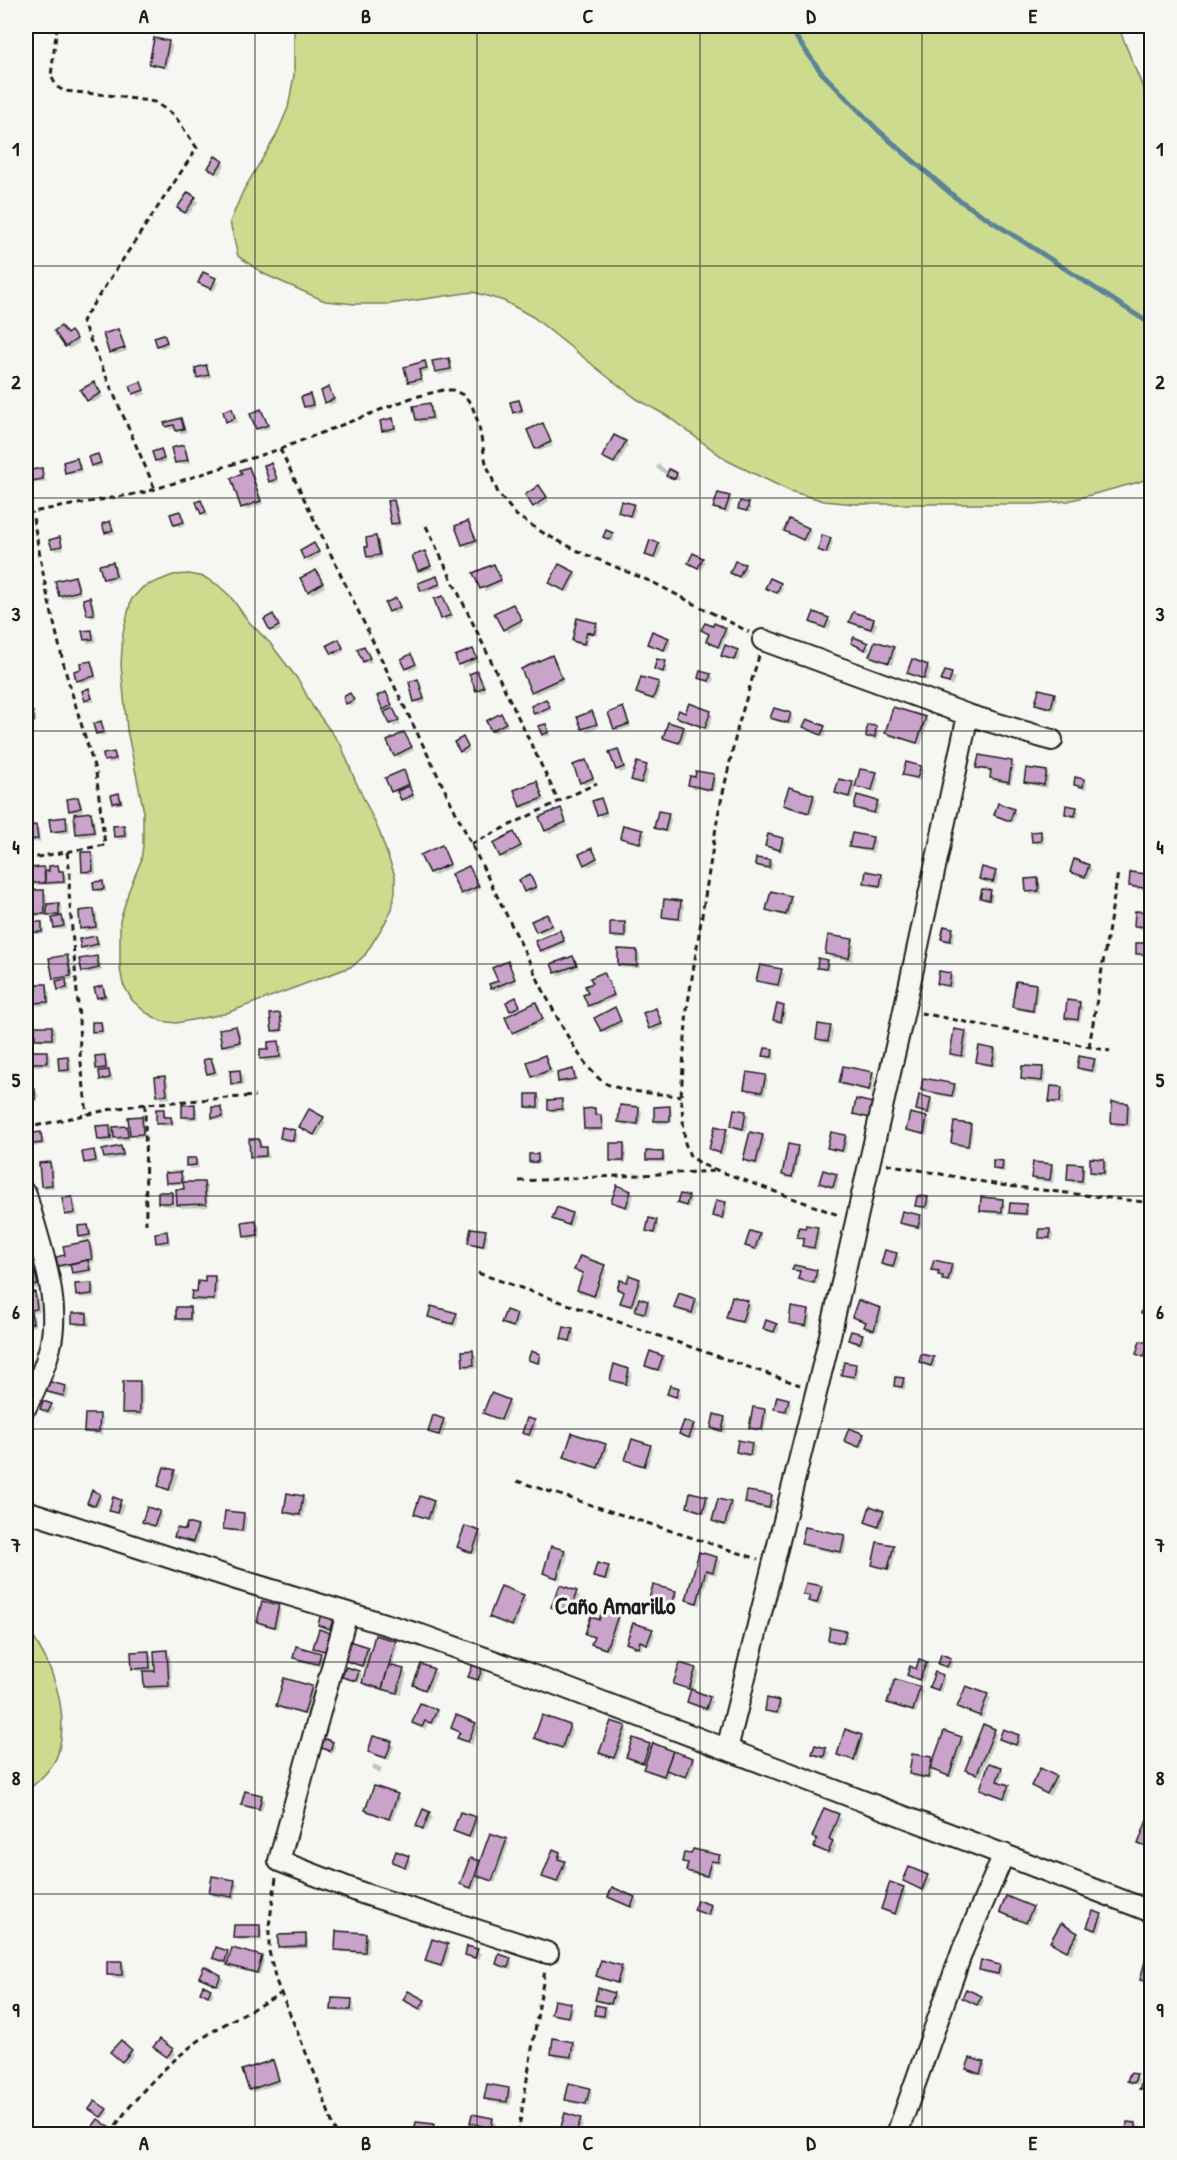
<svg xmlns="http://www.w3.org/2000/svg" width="1177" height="2160" font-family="'Patrick Hand',sans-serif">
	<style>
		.green { fill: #cddb8f; stroke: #747c56; stroke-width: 1.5 }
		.shadow { fill: #0003 }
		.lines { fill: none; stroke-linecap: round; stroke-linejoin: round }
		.stream { stroke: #5c8396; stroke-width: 5 }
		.building { fill: #c9a3ca; stroke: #1c1c1c; stroke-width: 1.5 }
		.minor-casing { stroke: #1c1c1c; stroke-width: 24 }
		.path { stroke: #1c1c1c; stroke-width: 3; stroke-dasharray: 6 4.5; stroke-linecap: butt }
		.minor { stroke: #f6f6f2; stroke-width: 20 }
		.grid { fill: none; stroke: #1c1c1c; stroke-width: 1.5; stroke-opacity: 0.55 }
		.labels { text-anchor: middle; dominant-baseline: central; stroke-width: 6; stroke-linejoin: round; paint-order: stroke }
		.district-label { font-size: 24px; font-weight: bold; fill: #1c1c1c; stroke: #f6f6f2 }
		.neatline { fill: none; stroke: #1c1c1c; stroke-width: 2 }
		.grid-label { font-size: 20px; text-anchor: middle; font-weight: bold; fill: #1c1c1c }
	</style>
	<rect width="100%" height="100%" fill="#f6f6f2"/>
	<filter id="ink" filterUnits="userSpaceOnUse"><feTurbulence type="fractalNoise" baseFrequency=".0167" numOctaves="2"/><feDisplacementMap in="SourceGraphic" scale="12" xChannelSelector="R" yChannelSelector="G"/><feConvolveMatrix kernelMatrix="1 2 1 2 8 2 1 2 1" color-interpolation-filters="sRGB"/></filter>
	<g filter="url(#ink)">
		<g class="green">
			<polygon points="294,26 1118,26 1151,108 1151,477 1139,482 1068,501 1035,504 855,504 824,501 790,491 728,461 667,416 637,399 609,378 533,317 504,301 473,292 389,304 355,304 325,301 264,274 238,256 230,222 243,191 276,136 288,108 294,75"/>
			<polygon points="189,574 204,577 218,585 230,596 249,622 270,643 299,681 313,707 341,745 355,780 379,831 395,876 395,892 392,909 385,923 365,955 353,966 224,1014 176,1023 161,1021 145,1012 132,1000 123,984 120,969 120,921 129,890 141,861 143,845 143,807 127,730 121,665 123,633 131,600 143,587 173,575"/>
			<path d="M26 1627C52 1661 70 1710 58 1753 54 1768 37 1782 26 1792Z"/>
		</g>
		<g class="shadow">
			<polygon points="169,42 172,46 167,69 154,66 151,63"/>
			<polygon points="222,162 225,165 219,175 213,171"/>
			<polygon points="26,195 34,200 32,207 26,205"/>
			<polygon points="195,198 198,202 188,215 182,211"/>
			<polygon points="26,277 33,278 36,281 35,287 26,285"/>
			<polygon points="215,280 218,283 214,291 200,283"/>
			<polygon points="118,330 121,333 127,351 114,355 111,352"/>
			<polygon points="67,335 74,336 79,343 69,349 66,346"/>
			<polygon points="163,336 169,345 162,348 158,345"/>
			<polygon points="448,359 451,363 453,372 439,375 436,372"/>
			<polygon points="424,362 429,371 421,373 424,382 413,385 409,382"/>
			<polygon points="206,367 209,370 211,378 202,380 199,377"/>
			<polygon points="141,384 146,394 138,397 132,387"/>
			<polygon points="97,387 103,397 92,403 82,390"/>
			<polygon points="329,389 336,402 330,405 327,402"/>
			<polygon points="26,393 29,393 32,396 33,405 26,406"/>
			<polygon points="310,396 313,399 315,408 309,410 305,407"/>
			<polygon points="519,401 522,404 524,413 518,415 514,412"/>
			<polygon points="429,405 432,408 435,420 420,423 417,420"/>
			<polygon points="232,410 238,422 231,424 228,421"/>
			<polygon points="261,411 270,428 260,431 257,428"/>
			<polygon points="181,419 187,432 180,434 176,428 170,430 169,428 181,425"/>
			<polygon points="392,420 395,423 397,431 386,433 383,430"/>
			<polygon points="542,425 553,446 539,451 536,448"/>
			<polygon points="625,442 628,445 618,465 604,457"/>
			<polygon points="184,447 187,450 190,463 179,465 176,462"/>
			<polygon points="160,451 166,462 159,464 156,460"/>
			<polygon points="98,455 103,466 95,468 92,465"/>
			<polygon points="77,460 80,463 82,472 70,475 67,472"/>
			<polygon points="271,464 274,468 279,482 274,484 270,481"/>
			<polygon points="658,464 667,471 665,474 656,468"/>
			<polygon points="248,469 252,472 263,504 246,510 243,507 244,475"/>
			<polygon points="41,470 44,473 46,482 31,484 27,481 26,472"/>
			<polygon points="677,474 680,477 678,481 668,475"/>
			<polygon points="542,490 549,501 538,509 535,506"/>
			<polygon points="729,498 732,501 728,513 718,510 715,507"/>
			<polygon points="201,502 208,515 205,517 202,513"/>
			<polygon points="394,502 397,505 401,525 396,527 392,524"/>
			<polygon points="748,505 751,508 750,513 740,508"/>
			<polygon points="633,506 636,509 633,518 623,515 620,512"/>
			<polygon points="180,513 186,525 179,527 175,524"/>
			<polygon points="468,522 478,543 467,548 457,527"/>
			<polygon points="110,523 116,533 109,535 106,532"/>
			<polygon points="808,529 811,532 807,542 785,531"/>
			<polygon points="612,534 615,537 613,542 604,536"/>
			<polygon points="376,538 379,541 382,558 371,560 368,557"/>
			<polygon points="59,539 64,549 56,551 53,548"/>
			<polygon points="830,539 833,542 829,555 819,549"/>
			<polygon points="658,544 662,548 657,560 647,554"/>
			<polygon points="317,548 321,555 309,562 302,551"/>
			<polygon points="425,553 433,569 422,573 419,570"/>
			<polygon points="702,559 705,562 701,570 690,563"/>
			<polygon points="113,563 116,567 119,579 107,582 104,578"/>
			<polygon points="744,565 747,569 742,579 732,573"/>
			<polygon points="493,566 503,583 485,591 475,574"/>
			<polygon points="316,572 325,587 312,594 309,591"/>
			<polygon points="574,573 577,576 568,593 551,583"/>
			<polygon points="437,577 442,587 425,593 422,590"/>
			<polygon points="74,578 78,581 81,594 63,599 60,596"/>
			<polygon points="780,585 783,588 780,595 767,587"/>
			<polygon points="443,597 453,618 446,621 443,618"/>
			<polygon points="90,599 93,602 96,617 91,618 88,615"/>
			<polygon points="396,600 402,610 394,614 391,611"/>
			<polygon points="513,607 523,624 508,633 496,614"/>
			<polygon points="854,614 873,621 877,624 874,632 854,625 851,622"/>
			<polygon points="276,619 281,630 275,633 266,620"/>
			<polygon points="828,619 832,622 828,630 812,622"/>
			<polygon points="596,624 599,627 597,636 590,634 587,646 576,644 573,641"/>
			<polygon points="725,629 728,632 721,649 708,641 710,635 703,630"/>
			<polygon points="91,631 95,634 96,642 88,643 85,640"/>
			<polygon points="668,639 671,642 667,652 649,644"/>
			<polygon points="339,641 345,651 336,656 333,653"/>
			<polygon points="853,643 867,645 870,648 868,652"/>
			<polygon points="364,648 372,662 368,664 364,661"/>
			<polygon points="893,649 896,652 892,665 874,659 871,656"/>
			<polygon points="472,650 479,661 463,668 457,657"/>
			<polygon points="737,651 740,654 738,662 726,658 723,655"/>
			<polygon points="410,655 418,667 410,671 407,668"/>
			<polygon points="551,657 564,682 536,694 532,691"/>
			<polygon points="91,662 94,666 97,679 81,683 77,680"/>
			<polygon points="665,663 668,666 666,674 655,669"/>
			<polygon points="928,667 931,670 927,681 909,673"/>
			<polygon points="477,673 486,691 481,693 478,690"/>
			<polygon points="711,675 714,679 712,684 699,677"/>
			<polygon points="951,675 955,678 952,686 943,681"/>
			<polygon points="418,681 421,684 426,702 419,704 416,701"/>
			<polygon points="658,684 661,687 656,701 640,696 637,692"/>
			<polygon points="89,690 95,701 89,703 86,700"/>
			<polygon points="385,694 401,724 394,727 384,709"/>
			<polygon points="1054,694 1057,698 1054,711 1040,707 1037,704"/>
			<polygon points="350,695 356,704 351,706 347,703"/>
			<polygon points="546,701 552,710 538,716 535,713"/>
			<polygon points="622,709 626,712 631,727 618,731 615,728"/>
			<polygon points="33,713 36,716 36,723 29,724 26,721 26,714"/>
			<polygon points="592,713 599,727 587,732 579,717"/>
			<polygon points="710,713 713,716 708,730 681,720 678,717"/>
			<polygon points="790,715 793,718 791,725 775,721 772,718"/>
			<polygon points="503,718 508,726 495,733 492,730"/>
			<polygon points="925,718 928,721 921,745 890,736 887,733"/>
			<polygon points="100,723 106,735 101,736 97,733"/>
			<polygon points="546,725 551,735 546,737 543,734"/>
			<polygon points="805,727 824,728 827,731 825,737"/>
			<polygon points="684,728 687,731 682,745 668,740 665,737"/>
			<polygon points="876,728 879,731 878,740 870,739 867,736"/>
			<polygon points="404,734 414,750 399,758 396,755"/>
			<polygon points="463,739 470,751 464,754 461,751"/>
			<polygon points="617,751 621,754 626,771 620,773 617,770"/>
			<polygon points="114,753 118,762 109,763 106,760"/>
			<polygon points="586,762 595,781 585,785 581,782"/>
			<polygon points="1012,762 1015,766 1011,784 994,781 991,778 992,772 981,770 978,767"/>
			<polygon points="646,767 649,770 645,785 636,783 633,779"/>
			<polygon points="920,767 923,771 920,781 907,777 904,774"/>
			<polygon points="403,772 406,775 412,787 409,788 415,798 406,802 400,792 396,794 393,791"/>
			<polygon points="1046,773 1049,776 1047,788 1028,784 1025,781"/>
			<polygon points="876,774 879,777 875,793 860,789 857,786"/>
			<polygon points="713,775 716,778 714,792 693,788 690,785"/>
			<polygon points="1084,780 1087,783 1086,789 1079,788 1075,785"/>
			<polygon points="536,783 545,801 524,809 521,806"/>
			<polygon points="852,784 856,787 852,799 840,796 837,793"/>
			<polygon points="119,795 122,798 123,804 117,805 114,802"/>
			<polygon points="813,796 817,799 812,815 788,808 785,805"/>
			<polygon points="78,799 81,802 83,811 74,813 70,810"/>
			<polygon points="600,800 608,815 602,818 594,802"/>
			<polygon points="877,802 880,805 877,815 859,811 855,807"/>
			<polygon points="1076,808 1079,811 1078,818 1070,817 1066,814"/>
			<polygon points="560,810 568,826 549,834 546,830"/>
			<polygon points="1013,810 1016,813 1013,823 999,818 995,815"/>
			<polygon points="28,811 32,814 32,821 26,822 26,812"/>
			<polygon points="91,814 94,817 96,835 81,837 77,834"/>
			<polygon points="668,815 671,818 668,833 659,831 655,828"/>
			<polygon points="65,818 69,822 70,833 56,834 52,831"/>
			<polygon points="36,826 39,829 40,842 26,843 26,827"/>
			<polygon points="123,826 127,830 128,838 119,840 116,836"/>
			<polygon points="642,831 646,834 643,845 625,840 621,837"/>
			<polygon points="1041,833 1044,836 1044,844 1036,844 1033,841"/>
			<polygon points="514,834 523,849 505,859 501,856"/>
			<polygon points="872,838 876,841 873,853 854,849 851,846"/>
			<polygon points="782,839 785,842 783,852 770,849 766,845"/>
			<polygon points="442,847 452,867 433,876 430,873"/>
			<polygon points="591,850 599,862 589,867 586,864"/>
			<polygon points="91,853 95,856 96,874 87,874 83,871"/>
			<polygon points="770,861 773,864 772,870 760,868 756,865"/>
			<polygon points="1089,866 1092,869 1088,879 1072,871"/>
			<polygon points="58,867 66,875 66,884 28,886 26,883 26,869 44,868 47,873"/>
			<polygon points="468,867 481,889 465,897 462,893"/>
			<polygon points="995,872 998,875 996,885 984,882 981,879"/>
			<polygon points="881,875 885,879 883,888 868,886 865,882"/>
			<polygon points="1146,875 1149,879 1148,890 1134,889 1130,886"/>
			<polygon points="529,876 538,890 529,894 525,891"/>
			<polygon points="1037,880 1041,883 1041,894 1031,895 1028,891"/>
			<polygon points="102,883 105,886 106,892 98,892 95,889"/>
			<polygon points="43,891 47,894 47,905 59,905 62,908 62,918 65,921 66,929 58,930 55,927 53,917 47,912 47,916 26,917 26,892"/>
			<polygon points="990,891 993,895 992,902 985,901 982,898"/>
			<polygon points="790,898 793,901 789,917 771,913 768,909"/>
			<polygon points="681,902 684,906 682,921 667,919 663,916"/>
			<polygon points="94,911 97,914 98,930 85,931 82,928"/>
			<polygon points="1152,913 1152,930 1139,929 1135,926"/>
			<polygon points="546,915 554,928 540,934 537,931"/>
			<polygon points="41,924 44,927 44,934 36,934 33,931"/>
			<polygon points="624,924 628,927 627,939 615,939 612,936"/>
			<polygon points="952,929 955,932 953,943 946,942 943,938"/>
			<polygon points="559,932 566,944 544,954 541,951"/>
			<polygon points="96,938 99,941 100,947 86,951 83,947"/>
			<polygon points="852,941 855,944 852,961 830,957 826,953"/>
			<polygon points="1147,945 1150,948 1150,956 1141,956 1137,953"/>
			<polygon points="637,952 640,955 640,968 622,968 619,965"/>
			<polygon points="67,956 70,960 73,979 65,981 69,984 70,991 62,992 55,979"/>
			<polygon points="96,957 100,960 102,971 86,974 83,971"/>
			<polygon points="573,958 579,968 559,976 556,973"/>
			<polygon points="827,961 830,964 829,971 822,970 818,967"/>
			<polygon points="507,963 517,983 496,991 493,988 500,982"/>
			<polygon points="781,971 785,974 781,988 761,983 758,980"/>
			<polygon points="603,974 616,998 592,1008 589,1005 590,993"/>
			<polygon points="950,974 954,977 952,988 942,987 939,984"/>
			<polygon points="46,985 49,989 50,1005 37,1006 34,1002"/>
			<polygon points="1036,985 1039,988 1035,1013 1017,1010 1014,1007"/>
			<polygon points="102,987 105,990 108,999 101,1000 98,997"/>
			<polygon points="516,999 523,1010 535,1004 545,1022 517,1035 513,1032 515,1014 511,1010"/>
			<polygon points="1080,1004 1083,1007 1080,1022 1070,1021 1066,1018"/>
			<polygon points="783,1007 786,1010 784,1024 775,1020"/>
			<polygon points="614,1009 623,1024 605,1033 602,1030"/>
			<polygon points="655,1010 664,1028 653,1032 645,1014"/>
			<polygon points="280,1015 283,1018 284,1032 276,1033 273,1030"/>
			<polygon points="100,1023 103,1026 104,1034 97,1035 94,1032"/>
			<polygon points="52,1027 55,1030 55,1041 40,1041 37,1038"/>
			<polygon points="236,1027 239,1030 242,1045 227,1048 224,1045"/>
			<polygon points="830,1027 833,1030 831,1044 820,1042 817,1039"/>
			<polygon points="966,1032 969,1035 965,1058 954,1057 951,1054"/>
			<polygon points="279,1043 282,1046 283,1060 265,1062 262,1058"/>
			<polygon points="772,1050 775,1053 775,1060 768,1059 765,1056"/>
			<polygon points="994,1050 998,1053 995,1067 981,1065 978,1061"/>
			<polygon points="46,1052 50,1055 50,1066 33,1066 30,1062"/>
			<polygon points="68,1057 71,1061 72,1073 63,1073 60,1070"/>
			<polygon points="104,1057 107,1060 109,1072 112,1075 113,1081 105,1082 98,1069"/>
			<polygon points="545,1057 553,1073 537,1079 534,1076"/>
			<polygon points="211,1059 214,1063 218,1075 211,1076 208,1073"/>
			<polygon points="1094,1061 1097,1064 1095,1073 1082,1071 1078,1068"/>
			<polygon points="1042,1069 1046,1072 1044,1084 1025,1082 1022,1079"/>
			<polygon points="572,1071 576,1074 577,1081 563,1084 560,1081"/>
			<polygon points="240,1072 243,1075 244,1085 236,1086 233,1083"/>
			<polygon points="872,1074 875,1077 872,1092 843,1086 840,1083"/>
			<polygon points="765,1077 768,1080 765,1095 749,1092 746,1088"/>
			<polygon points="165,1078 168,1081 170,1098 162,1099 159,1095"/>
			<polygon points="954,1085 957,1088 955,1098 925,1093 922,1090"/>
			<polygon points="1061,1088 1065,1091 1063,1105 1054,1104 1051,1101"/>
			<polygon points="26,1091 35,1091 38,1094 38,1101 29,1102 26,1099"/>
			<polygon points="538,1096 541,1099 541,1109 530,1109 527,1106"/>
			<polygon points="930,1099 933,1103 931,1115 921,1113 918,1110"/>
			<polygon points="561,1100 564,1104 565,1112 553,1112 550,1109"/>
			<polygon points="1128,1104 1131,1107 1130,1127 1116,1126 1113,1123"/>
			<polygon points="194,1106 197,1109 198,1119 187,1120 184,1116"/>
			<polygon points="221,1108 224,1112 224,1120 217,1120 214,1117"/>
			<polygon points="639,1108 642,1111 640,1126 623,1125 620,1122"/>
			<polygon points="669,1108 672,1111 672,1123 658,1124 655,1120"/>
			<polygon points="594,1110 598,1117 604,1120 604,1131 588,1132 585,1128"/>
			<polygon points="163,1111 166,1114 167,1118 171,1118 174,1121 174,1126 161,1126 158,1123"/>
			<polygon points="309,1111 326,1122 318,1137 304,1129"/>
			<polygon points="746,1112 749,1115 746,1131 736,1129 733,1126"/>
			<polygon points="141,1118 144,1121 145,1137 134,1138 130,1133 130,1140 118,1141 113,1136 114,1142 102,1143 99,1140 109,1126 115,1132 126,1128 131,1132"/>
			<polygon points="926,1118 930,1121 927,1136 911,1132 908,1129"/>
			<polygon points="970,1126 973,1129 970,1148 955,1146 952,1143"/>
			<polygon points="726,1131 729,1134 723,1155 713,1152 710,1149"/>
			<polygon points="295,1132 298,1135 296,1143 284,1141 281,1137"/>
			<polygon points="40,1133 43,1136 45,1145 27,1148 26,1136"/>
			<polygon points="762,1136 766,1139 759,1166 747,1163 744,1160"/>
			<polygon points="845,1137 848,1140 845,1153 832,1151 829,1147"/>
			<polygon points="259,1140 262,1144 262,1149 268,1152 269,1158 255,1159 251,1156"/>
			<polygon points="623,1144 626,1147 626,1163 615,1163 612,1160"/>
			<polygon points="121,1148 124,1151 125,1157 108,1161 105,1158"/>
			<polygon points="797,1148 800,1151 794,1179 786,1178 783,1174"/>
			<polygon points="94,1152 97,1155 98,1164 89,1165 86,1162"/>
			<polygon points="662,1153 665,1156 665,1163 651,1162 647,1159"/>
			<polygon points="537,1155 540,1158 540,1164 533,1164 530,1161"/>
			<polygon points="195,1159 198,1162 199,1168 190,1169 187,1165"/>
			<polygon points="1104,1160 1107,1163 1106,1176 1094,1175 1091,1172"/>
			<polygon points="1002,1162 1005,1165 1005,1172 997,1171 994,1168"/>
			<polygon points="50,1163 53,1167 54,1188 45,1188 42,1185"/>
			<polygon points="1051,1165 1054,1168 1053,1183 1036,1181 1033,1177"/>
			<polygon points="1082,1166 1085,1169 1084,1184 1072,1183 1069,1180"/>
			<polygon points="180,1173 184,1176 184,1184 204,1183 207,1186 208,1207 182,1208 179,1205 185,1190 185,1184 171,1185 167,1182"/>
			<polygon points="836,1175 839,1178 836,1190 824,1186 821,1183"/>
			<polygon points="631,1192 634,1195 629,1209 613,1202"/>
			<polygon points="171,1193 174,1196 175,1206 163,1206 160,1203"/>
			<polygon points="688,1197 691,1200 689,1208 679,1203"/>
			<polygon points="72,1198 75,1202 78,1216 70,1217 66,1214"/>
			<polygon points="927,1199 931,1202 929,1210 920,1208 917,1205"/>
			<polygon points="1002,1200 1005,1204 1004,1215 985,1213 982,1210"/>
			<polygon points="725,1204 728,1207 725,1221 717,1219 714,1216"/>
			<polygon points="1025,1205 1029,1209 1028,1216 1014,1215 1011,1212"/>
			<polygon points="572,1214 575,1217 571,1227 554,1219"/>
			<polygon points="920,1216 923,1219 921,1229 904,1226 901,1223"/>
			<polygon points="256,1222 259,1225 261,1238 249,1240 246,1236"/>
			<polygon points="656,1222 659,1225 657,1235 648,1230"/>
			<polygon points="88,1226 91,1230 92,1238 84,1240 81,1237"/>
			<polygon points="817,1228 820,1232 817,1250 807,1249 804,1245 805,1240 799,1237"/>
			<polygon points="1050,1231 1053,1234 1053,1241 1044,1240 1041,1237"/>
			<polygon points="485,1232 488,1235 486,1248 472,1246 469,1242"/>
			<polygon points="166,1233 169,1236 170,1244 161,1245 157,1242"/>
			<polygon points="759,1235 762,1238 758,1251 750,1249 746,1246"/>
			<polygon points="88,1243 92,1246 95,1262 91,1263 93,1272 76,1276 73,1272 72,1267 62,1268 59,1265 67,1256"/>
			<polygon points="896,1254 900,1257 896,1269 886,1267 883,1264"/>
			<polygon points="951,1265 954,1268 951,1283 947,1282 940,1273 933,1269"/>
			<polygon points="604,1266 607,1270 597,1299 581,1293 578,1290 584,1275 576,1270"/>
			<polygon points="794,1269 816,1271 819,1274 817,1285 803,1282 800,1279 801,1273"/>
			<polygon points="35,1274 38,1277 40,1288 26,1291 26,1275"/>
			<polygon points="214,1278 218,1281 217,1302 196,1302 193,1299 206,1283"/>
			<polygon points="639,1280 642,1283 634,1308 625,1305 622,1302 625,1293 618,1289"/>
			<polygon points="91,1284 94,1287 95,1297 81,1298 78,1295"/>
			<polygon points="35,1294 38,1297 40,1312 31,1313 34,1316 36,1326 26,1328 26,1295"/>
			<polygon points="696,1300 699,1303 695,1316 679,1311 675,1307"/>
			<polygon points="648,1302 651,1305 648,1316 640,1314 637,1310"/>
			<polygon points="747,1302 751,1305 745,1324 731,1321 728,1318"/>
			<polygon points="189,1308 192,1312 192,1322 181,1322 178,1319"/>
			<polygon points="880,1309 883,1312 877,1332 869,1330 866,1327 867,1323 854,1317"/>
			<polygon points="808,1312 811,1315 809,1328 793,1325 790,1322"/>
			<polygon points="87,1314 90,1317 90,1326 77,1326 74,1323"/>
			<polygon points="456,1314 459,1318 456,1327 433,1319 430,1316"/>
			<polygon points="516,1315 520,1318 516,1329 503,1322"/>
			<polygon points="777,1325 780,1328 777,1334 765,1328"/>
			<polygon points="572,1331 575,1334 573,1344 562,1338"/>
			<polygon points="862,1336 865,1339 863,1346 853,1343 850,1340"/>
			<polygon points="1148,1345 1151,1348 1148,1359 1138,1354"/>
			<polygon points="26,1352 30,1356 26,1368"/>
			<polygon points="473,1352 476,1355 477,1368 467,1368 464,1365"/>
			<polygon points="539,1355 542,1358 541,1365 530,1360"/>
			<polygon points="662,1357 665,1360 662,1372 650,1369 647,1366"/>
			<polygon points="933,1358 936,1361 934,1368 923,1365 920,1362"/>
			<polygon points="855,1366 859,1369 857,1380 846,1377 843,1374"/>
			<polygon points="629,1370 632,1373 629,1386 615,1383 611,1380"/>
			<polygon points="903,1379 906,1382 905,1390 899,1389 895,1386"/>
			<polygon points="140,1383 143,1386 143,1416 127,1416 124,1412"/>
			<polygon points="66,1387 69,1390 67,1399 49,1394 46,1391"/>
			<polygon points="678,1389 681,1393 679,1400 669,1394"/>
			<polygon points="788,1400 791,1403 789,1414 779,1411 775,1408"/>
			<polygon points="508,1401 511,1404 504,1422 485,1412"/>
			<polygon points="1150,1404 1152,1404 1152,1416 1149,1413"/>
			<polygon points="51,1406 54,1409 51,1414 41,1408"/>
			<polygon points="765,1411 768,1414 764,1432 754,1430 751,1427"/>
			<polygon points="99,1416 103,1419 102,1435 89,1434 86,1431"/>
			<polygon points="724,1418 727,1421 725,1433 715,1431 712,1428"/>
			<polygon points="443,1420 447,1423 442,1437 432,1434 429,1431"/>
			<polygon points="534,1422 537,1425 532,1438 523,1432"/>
			<polygon points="693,1426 696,1429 692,1440 681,1433"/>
			<polygon points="863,1435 866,1438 862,1449 846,1441"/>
			<polygon points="752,1444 755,1447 753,1457 740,1455 737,1452"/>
			<polygon points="605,1445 608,1449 601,1470 569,1460 566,1457"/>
			<polygon points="650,1446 653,1449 647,1468 630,1463 627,1460"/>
			<polygon points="174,1472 178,1475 172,1492 163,1489 160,1486"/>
			<polygon points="99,1495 102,1498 98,1508 89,1502"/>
			<polygon points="303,1497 306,1501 303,1518 289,1515 285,1512"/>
			<polygon points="706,1497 709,1501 706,1514 691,1510 688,1507"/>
			<polygon points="771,1497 774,1500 772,1510 750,1506 746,1503"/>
			<polygon points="114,1499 124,1505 120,1516 111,1510"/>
			<polygon points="433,1502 436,1505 431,1521 416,1514"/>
			<polygon points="730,1503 734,1507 728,1527 717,1524 714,1521"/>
			<polygon points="883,1512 886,1515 882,1529 867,1522"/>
			<polygon points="159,1513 162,1516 157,1528 144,1521"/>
			<polygon points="244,1514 247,1518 245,1533 228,1531 225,1528"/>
			<polygon points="197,1527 200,1530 196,1545 179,1540 176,1537"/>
			<polygon points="479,1533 483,1536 475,1555 459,1547"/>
			<polygon points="844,1537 847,1540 844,1555 806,1547 803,1544"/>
			<polygon points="893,1547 896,1550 891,1571 877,1568 873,1565"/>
			<polygon points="552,1548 565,1551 568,1555 560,1580 547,1576 544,1573"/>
			<polygon points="700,1554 717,1558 720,1561 716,1575 709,1573 700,1605 691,1603 688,1599"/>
			<polygon points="608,1568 611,1571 608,1582 598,1579 595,1576"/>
			<polygon points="561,1587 580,1596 572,1616 553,1607"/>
			<polygon points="821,1588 824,1591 820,1606 813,1604 810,1601 811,1598 804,1594"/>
			<polygon points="675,1592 678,1595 673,1614 652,1609 649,1605"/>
			<polygon points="523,1597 526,1600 515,1628 491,1616"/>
			<polygon points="278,1607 281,1610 277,1629 262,1625 258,1622"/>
			<polygon points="617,1617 620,1620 609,1651 596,1647 593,1644 595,1638 586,1633 600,1621"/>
			<polygon points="333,1618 336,1621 333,1631 323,1628 319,1625"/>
			<polygon points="652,1631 655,1634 650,1646 643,1644 641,1650 627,1643"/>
			<polygon points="845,1633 848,1636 846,1645 833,1643 829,1640"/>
			<polygon points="329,1634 332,1637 328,1653 318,1650 315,1647"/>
			<polygon points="395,1643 398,1646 392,1667 404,1671 407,1674 401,1695 366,1686 363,1682 367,1669 348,1663 345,1660 367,1648 372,1653"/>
			<polygon points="167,1652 170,1655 172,1689 148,1690 145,1687 144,1671 137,1671 134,1668 149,1653 152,1656 153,1672 157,1672"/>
			<polygon points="320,1654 323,1658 321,1667 298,1661 295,1657"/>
			<polygon points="950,1659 953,1662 950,1669 940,1664"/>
			<polygon points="926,1663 929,1666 923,1682 908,1675"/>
			<polygon points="482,1667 486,1670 481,1682 470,1676"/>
			<polygon points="696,1669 699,1673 692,1691 713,1701 709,1711 691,1705 688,1702 692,1691 678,1686 674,1683"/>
			<polygon points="433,1670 437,1673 429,1692 414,1684"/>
			<polygon points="359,1672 362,1675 359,1683 347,1679 344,1676"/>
			<polygon points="942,1676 945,1679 941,1692 934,1690 931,1687"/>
			<polygon points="311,1687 314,1691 307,1716 281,1709 278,1706"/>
			<polygon points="919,1689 923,1692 916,1713 892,1706 889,1703"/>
			<polygon points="987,1695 991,1698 983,1718 962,1710 959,1707"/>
			<polygon points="779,1702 782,1705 780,1715 769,1713 766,1710"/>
			<polygon points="436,1711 439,1714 434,1725 428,1723 425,1730 413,1723"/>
			<polygon points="475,1724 479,1727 472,1745 462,1741 459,1738 461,1733 453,1728"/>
			<polygon points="569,1727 572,1730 565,1750 539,1741 535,1737"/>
			<polygon points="625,1727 628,1731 617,1760 604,1756 601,1752"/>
			<polygon points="994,1730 997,1733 981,1777 970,1772 967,1769"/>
			<polygon points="945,1733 962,1739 965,1742 952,1778 933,1770 931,1780 914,1777 910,1774 931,1758 935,1762"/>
			<polygon points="861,1736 864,1739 857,1762 842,1757 838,1754"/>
			<polygon points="1019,1736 1022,1739 1019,1747 1004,1742 1001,1739"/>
			<polygon points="391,1742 394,1746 389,1760 373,1755 370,1752"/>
			<polygon points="332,1743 335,1746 333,1754 321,1747"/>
			<polygon points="649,1746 652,1749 692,1759 695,1762 689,1779 669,1772 667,1779 648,1772 645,1769 646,1765 631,1760 628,1757"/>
			<polygon points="825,1749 829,1752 827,1760 817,1757 814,1754"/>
			<polygon points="374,1764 382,1768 380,1774 372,1769"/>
			<polygon points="1001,1768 1004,1772 1000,1783 1011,1789 1008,1800 985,1792 982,1789"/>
			<polygon points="1055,1777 1058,1780 1050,1796 1036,1789"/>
			<polygon points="262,1796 265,1799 262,1811 246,1807 243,1804"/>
			<polygon points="397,1796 400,1799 392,1821 369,1813 366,1810"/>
			<polygon points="825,1810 842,1819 832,1842 836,1845 832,1855 816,1847 817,1840 814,1837"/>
			<polygon points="424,1811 433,1817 426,1831 417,1825"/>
			<polygon points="475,1818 478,1821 472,1839 458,1834 455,1831"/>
			<polygon points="506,1840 509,1843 495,1883 479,1877 474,1890 465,1887 462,1884"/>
			<polygon points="560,1853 563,1857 561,1861 567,1866 560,1885 544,1877"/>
			<polygon points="719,1856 722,1859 721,1865 713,1863 710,1878 691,1874 688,1870 689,1865 684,1861"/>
			<polygon points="408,1858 411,1861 408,1869 394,1862"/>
			<polygon points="910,1869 931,1880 925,1892 905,1881"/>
			<polygon points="234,1881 238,1884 235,1900 213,1896 210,1893"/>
			<polygon points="903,1888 906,1892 898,1916 886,1912 883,1909"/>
			<polygon points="610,1897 634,1898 638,1901 635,1909 613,1900"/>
			<polygon points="711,1906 714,1909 711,1917 696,1909"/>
			<polygon points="1032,1908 1035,1911 1029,1925 1001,1912"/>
			<polygon points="1101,1915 1104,1918 1099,1933 1092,1930 1089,1927"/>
			<polygon points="259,1927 262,1930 262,1941 238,1940 235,1937"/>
			<polygon points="1077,1934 1080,1937 1071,1954 1052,1942"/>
			<polygon points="366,1935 369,1938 368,1954 340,1952 337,1949"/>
			<polygon points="305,1936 308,1939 308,1949 283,1949 279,1946"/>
			<polygon points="447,1946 450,1949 444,1968 430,1964 427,1961"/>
			<polygon points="477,1951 481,1954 479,1960 467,1954"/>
			<polygon points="227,1952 231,1956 261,1957 264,1960 260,1975 232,1968 214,1958"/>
			<polygon points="510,1960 513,1963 511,1970 498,1964"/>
			<polygon points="122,1963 125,1966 125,1978 112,1978 109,1974"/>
			<polygon points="999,1966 1002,1969 1001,1977 984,1973 981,1969"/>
			<polygon points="621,1967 624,1970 620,1985 601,1979 597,1976"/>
			<polygon points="221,1976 224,1979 220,1987 201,1977"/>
			<polygon points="204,1987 214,1993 211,1998 202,1992"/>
			<polygon points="614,1994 617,1997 614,2006 600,2002 597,1999"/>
			<polygon points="981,1997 984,2000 981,2007 964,1998"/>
			<polygon points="351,2000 354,2004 354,2013 336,2012 333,2009"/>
			<polygon points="405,2000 424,2001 427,2004 423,2011"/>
			<polygon points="571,2005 574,2008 571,2019 556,2016 553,2013"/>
			<polygon points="605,2008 608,2011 606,2019 599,2018 596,2015"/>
			<polygon points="121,2042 134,2054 126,2064 112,2052"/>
			<polygon points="573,2043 576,2046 574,2060 555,2057 552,2053"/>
			<polygon points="159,2050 172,2050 175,2053 171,2059"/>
			<polygon points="272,2062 275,2065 281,2083 253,2092 250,2089"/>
			<polygon points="983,2063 986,2066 983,2076 971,2072 968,2069"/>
			<polygon points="1136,2076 1139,2079 1137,2085 1129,2080"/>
			<polygon points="1149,2083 1152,2086 1150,2093 1141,2088"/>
			<polygon points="508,2089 512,2092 510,2105 489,2102 486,2099"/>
			<polygon points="589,2089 592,2092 589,2106 570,2103 567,2100"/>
			<polygon points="106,2110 109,2113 104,2119 94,2112"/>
			<polygon points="580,2119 583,2123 580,2134 572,2134 562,2129"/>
			<polygon points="493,2120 496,2123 494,2134 485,2134 483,2133 484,2128 475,2126 472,2123"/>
			<polygon points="1136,2124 1139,2127 1138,2134 1131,2133 1127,2130"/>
			<polygon points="433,2126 436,2129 435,2134 419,2134 416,2131"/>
			<polygon points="108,2128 111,2131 109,2134 97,2134 95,2132"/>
		</g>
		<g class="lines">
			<polyline class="stream" points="788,26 821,72 879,131 956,198 1152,325"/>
		</g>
		<g class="building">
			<polygon points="154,38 169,41 164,67 149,64"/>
			<polygon points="215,156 223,161 215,173 208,168"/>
			<polygon points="188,192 196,197 185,213 177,208"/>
			<polygon points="203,272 216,278 211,289 198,283"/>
			<polygon points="26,275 33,277 32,285 26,284"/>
			<polygon points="61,326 67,334 71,331 77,339 65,347 54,331"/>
			<polygon points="118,329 125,348 109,353 103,334"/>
			<polygon points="164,334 167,342 157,346 154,337"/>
			<polygon points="449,358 451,369 435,372 432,361"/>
			<polygon points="425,361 427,368 419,370 421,379 408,382 404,367"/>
			<polygon points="206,365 209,375 197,378 195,368"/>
			<polygon points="94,382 101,393 87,401 80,390"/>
			<polygon points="141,382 144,390 133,394 130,386"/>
			<polygon points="329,387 334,399 325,403 321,391"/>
			<polygon points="310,394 313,405 304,407 301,397"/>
			<polygon points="519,400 522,410 513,413 510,402"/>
			<polygon points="430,403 432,418 416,420 413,406"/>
			<polygon points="232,408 235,418 226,422 223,411"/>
			<polygon points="261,409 268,425 256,429 250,414"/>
			<polygon points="181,418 184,429 176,431 174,425 166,427 164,423"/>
			<polygon points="393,418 395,428 382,431 380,421"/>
			<polygon points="543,423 551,442 535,449 527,430"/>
			<polygon points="614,435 626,441 614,463 602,457"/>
			<polygon points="184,445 188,460 175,463 171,448"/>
			<polygon points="161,449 164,459 155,461 152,452"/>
			<polygon points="98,454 101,463 91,466 88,457"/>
			<polygon points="77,458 80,469 65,473 63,462"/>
			<polygon points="271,463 277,479 269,482 264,465"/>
			<polygon points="249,467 261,501 241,508 231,478 242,474 240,470"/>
			<polygon points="42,468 43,479 26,482 26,471"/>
			<polygon points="669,469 677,473 675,479 666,476"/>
			<polygon points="539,485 547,497 533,507 525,495"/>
			<polygon points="718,493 730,496 725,511 713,508"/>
			<polygon points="201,500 206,512 201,514 196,502"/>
			<polygon points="394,500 399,523 391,524 387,501"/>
			<polygon points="621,501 634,504 630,516 618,512"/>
			<polygon points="740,501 749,503 747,511 738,509"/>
			<polygon points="180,511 184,522 174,525 170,514"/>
			<polygon points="789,519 809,528 803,540 784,531"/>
			<polygon points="110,521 113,530 105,533 102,524"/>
			<polygon points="468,521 476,540 462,545 455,526"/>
			<polygon points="606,530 613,533 610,540 603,537"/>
			<polygon points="822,535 831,538 826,553 818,550"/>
			<polygon points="376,536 380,555 367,557 365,547 367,547 366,538"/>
			<polygon points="60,537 62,546 52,548 49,540"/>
			<polygon points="650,540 659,543 654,558 645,555"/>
			<polygon points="314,543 319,552 304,559 300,551"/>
			<polygon points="425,551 431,566 418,571 412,556"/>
			<polygon points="693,553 703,558 698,568 688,563"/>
			<polygon points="735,561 745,564 739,577 730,573"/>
			<polygon points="113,562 116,576 103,579 99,565"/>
			<polygon points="494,564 501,580 480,589 473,573"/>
			<polygon points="559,564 575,572 565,591 549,583"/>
			<polygon points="316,570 323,583 308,592 300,578"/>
			<polygon points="75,576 79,591 59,596 55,581"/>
			<polygon points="437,576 440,584 421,591 418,583"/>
			<polygon points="770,578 781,583 777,593 765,588"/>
			<polygon points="443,596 451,615 441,619 434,599"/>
			<polygon points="90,597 94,614 87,615 83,599"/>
			<polygon points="396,598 400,607 389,612 385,603"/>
			<polygon points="513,604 522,620 503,630 494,613"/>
			<polygon points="814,612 829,618 825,628 810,622"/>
			<polygon points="853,612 874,619 871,629 849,622"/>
			<polygon points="273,614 279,626 270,631 264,619"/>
			<polygon points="577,618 597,623 594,634 587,632 584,644 572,641"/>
			<polygon points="705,623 713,626 714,623 726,628 718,647 706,641 709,634 701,630"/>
			<polygon points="92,630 93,639 84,640 82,631"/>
			<polygon points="652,631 669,638 664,650 647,644"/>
			<polygon points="854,637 868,643 865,650 851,643"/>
			<polygon points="339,639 343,648 332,654 327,645"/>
			<polygon points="875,641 894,647 889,663 869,656"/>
			<polygon points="725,645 738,650 734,660 721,656"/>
			<polygon points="364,646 370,658 363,662 357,649"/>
			<polygon points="473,649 477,658 458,665 455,656"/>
			<polygon points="411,654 416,664 406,669 401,659"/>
			<polygon points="552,655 562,678 531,692 521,669"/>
			<polygon points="657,659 666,661 663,672 654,669"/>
			<polygon points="912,659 928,665 924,679 907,673"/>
			<polygon points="91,661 95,676 76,681 74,671 81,669 80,663"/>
			<polygon points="477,671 484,687 476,691 469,674"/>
			<polygon points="700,671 711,674 709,681 698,678"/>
			<polygon points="945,671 952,673 949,683 941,681"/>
			<polygon points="641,677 659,682 653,699 636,693"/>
			<polygon points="418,679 424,699 414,702 409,682"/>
			<polygon points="89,688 92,698 85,701 82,691"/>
			<polygon points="1039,689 1055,693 1051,708 1035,704"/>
			<polygon points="386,692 392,705 383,710 377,696"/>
			<polygon points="350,693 354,700 346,704 343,697"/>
			<polygon points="546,699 550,707 534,714 531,706"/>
			<polygon points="689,703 711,711 705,728 676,717 679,710 685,713"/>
			<polygon points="623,707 629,724 614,729 608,713"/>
			<polygon points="893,707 926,717 917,743 885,733"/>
			<polygon points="393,708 399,720 390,724 384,712"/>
			<polygon points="774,708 791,713 788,723 770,718"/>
			<polygon points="592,711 597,724 582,729 577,717"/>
			<polygon points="26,712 33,712 34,721 26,721"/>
			<polygon points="501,713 506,723 491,731 486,721"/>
			<polygon points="807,719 825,726 821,735 803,727"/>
			<polygon points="101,721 104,732 96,734 93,724"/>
			<polygon points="668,722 684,727 679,743 663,738"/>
			<polygon points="546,724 549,732 542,735 538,726"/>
			<polygon points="867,725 876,726 875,737 866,737"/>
			<polygon points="404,732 412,747 394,756 387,741"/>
			<polygon points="463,737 468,747 460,752 454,742"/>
			<polygon points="618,749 624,767 616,770 609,752"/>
			<polygon points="114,752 116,759 104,761 103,754"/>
			<polygon points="979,755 1012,761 1009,782 990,778 991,770 976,768"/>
			<polygon points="586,760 593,778 580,783 573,765"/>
			<polygon points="637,762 647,765 641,783 631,780"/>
			<polygon points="906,762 921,766 917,778 902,775"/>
			<polygon points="1026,768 1047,771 1044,785 1024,782"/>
			<polygon points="860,769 877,772 872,790 855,787"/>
			<polygon points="404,770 409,784 391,792 385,778"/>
			<polygon points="696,771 714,774 711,790 688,785 690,776 695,777"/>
			<polygon points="1075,777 1084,779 1083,787 1074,785"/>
			<polygon points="839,779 853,782 849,797 835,793"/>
			<polygon points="537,781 543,798 520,807 514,790"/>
			<polygon points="409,786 413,795 401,800 397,791"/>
			<polygon points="789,787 814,795 809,813 783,805"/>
			<polygon points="119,793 121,802 113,803 111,795"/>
			<polygon points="857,795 878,801 874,813 854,808"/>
			<polygon points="78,797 81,808 69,811 67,799"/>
			<polygon points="601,798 606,812 597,815 592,801"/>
			<polygon points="998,803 1014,809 1010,821 994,815"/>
			<polygon points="1066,805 1077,807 1075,816 1065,814"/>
			<polygon points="561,808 566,822 545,831 539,817"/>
			<polygon points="658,811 669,813 665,831 654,828"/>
			<polygon points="91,812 94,832 76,834 74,814"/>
			<polygon points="66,817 67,830 51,832 49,819"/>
			<polygon points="36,825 38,839 26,840 26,826"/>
			<polygon points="124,825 125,836 114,837 113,826"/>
			<polygon points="623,825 643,830 640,843 620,838"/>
			<polygon points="1041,831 1041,841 1032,842 1031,832"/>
			<polygon points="514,832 521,846 500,857 493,843"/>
			<polygon points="852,833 873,837 870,850 849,847"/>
			<polygon points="768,834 783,838 780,850 765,846"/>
			<polygon points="442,845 450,864 429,873 420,855"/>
			<polygon points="592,848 597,858 584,865 579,854"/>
			<polygon points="81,852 92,852 93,871 82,872"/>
			<polygon points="756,858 770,860 769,868 755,865"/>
			<polygon points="1074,859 1089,865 1085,877 1070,872"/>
			<polygon points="58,865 59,871 63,871 64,882 45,883 45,871 49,871 49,866"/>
			<polygon points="469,866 479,886 461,894 451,874"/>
			<polygon points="44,867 45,883 26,883 26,868"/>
			<polygon points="982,867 996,871 993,882 979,879"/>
			<polygon points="866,871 882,874 880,886 864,883"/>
			<polygon points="1130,872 1147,874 1145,888 1129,886"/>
			<polygon points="530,875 536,887 524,892 519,880"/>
			<polygon points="1038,878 1039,891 1026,892 1025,879"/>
			<polygon points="103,881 104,889 94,890 93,882"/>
			<polygon points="982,889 991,890 989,900 980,898"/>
			<polygon points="26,890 44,890 45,914 26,914"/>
			<polygon points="771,891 791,896 786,915 766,910"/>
			<polygon points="664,899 681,901 679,919 662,917"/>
			<polygon points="59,903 59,915 47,915 47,904"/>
			<polygon points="94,909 96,927 80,929 79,911"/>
			<polygon points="1135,911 1152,912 1152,927 1134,926"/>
			<polygon points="547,914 552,925 536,932 531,921"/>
			<polygon points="62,916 64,926 54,928 52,918"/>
			<rect x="31" y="922" width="11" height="10"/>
			<polygon points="610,922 625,922 625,937 610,936"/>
			<polygon points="944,926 953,928 950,941 941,939"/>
			<polygon points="560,930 564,941 540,951 535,941"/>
			<polygon points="828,935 853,939 849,958 825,954"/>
			<polygon points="96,936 98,944 81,948 79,939"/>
			<rect x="1136" y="943" width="11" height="11"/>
			<polygon points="618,949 637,950 637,966 618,965"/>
			<polygon points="67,955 71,976 53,979 49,958"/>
			<polygon points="97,956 99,968 82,972 79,959"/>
			<polygon points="573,956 577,965 555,973 551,964"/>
			<polygon points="818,958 828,960 826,969 817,968"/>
			<polygon points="508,961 515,979 491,989 489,984 498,981 492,968"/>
			<polygon points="760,965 782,969 778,985 756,981"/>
			<polygon points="939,971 951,973 949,986 937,984"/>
			<polygon points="604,972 614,995 588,1006 583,995 588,993 585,986 593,983 590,978"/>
			<polygon points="66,979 67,988 58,990 56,981"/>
			<polygon points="1016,981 1036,984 1033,1011 1012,1007"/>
			<polygon points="37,984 47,984 48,1002 33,1003 32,992 37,992"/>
			<polygon points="103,986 105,996 97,998 94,988"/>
			<polygon points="516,997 520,1006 510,1011 506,1002"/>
			<polygon points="1067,1000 1080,1002 1078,1020 1065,1018"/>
			<polygon points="536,1002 543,1019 512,1033 505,1017"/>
			<polygon points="777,1004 784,1006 781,1022 773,1020"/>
			<polygon points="615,1007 621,1021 601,1031 594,1018"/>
			<polygon points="656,1008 662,1024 649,1029 643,1013"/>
			<polygon points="280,1013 282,1030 272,1031 270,1014"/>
			<polygon points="92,1022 101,1022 102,1031 92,1032"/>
			<polygon points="818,1024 831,1026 828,1041 816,1039"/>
			<rect x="35" y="1026" width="17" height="13"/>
			<polygon points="236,1026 240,1042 222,1046 219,1029"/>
			<polygon points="954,1029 966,1031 962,1056 950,1054"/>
			<polygon points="279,1041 280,1057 260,1059 260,1049 268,1049 268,1042"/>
			<polygon points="979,1046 995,1049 992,1065 976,1062"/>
			<polygon points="765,1048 773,1049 772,1057 763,1056"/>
			<rect x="29" y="1051" width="18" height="12"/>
			<polygon points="105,1055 106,1068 96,1069 95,1056"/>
			<polygon points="545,1055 550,1070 532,1077 527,1062"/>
			<polygon points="68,1056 69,1070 59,1071 58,1057"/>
			<polygon points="1079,1056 1095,1059 1092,1071 1077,1068"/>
			<polygon points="211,1058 215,1072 207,1074 203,1060"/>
			<polygon points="843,1066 873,1072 869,1090 839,1083"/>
			<polygon points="1022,1066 1043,1067 1042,1081 1021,1079"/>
			<polygon points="573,1069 575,1079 558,1082 557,1073"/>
			<polygon points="109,1070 110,1078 100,1080 99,1071"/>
			<polygon points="240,1070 241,1083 231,1084 230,1071"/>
			<polygon points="747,1072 766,1075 762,1092 744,1089"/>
			<polygon points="165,1076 167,1095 157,1096 155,1077"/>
			<polygon points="923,1078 955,1084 952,1096 921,1090"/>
			<polygon points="1051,1086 1062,1087 1060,1102 1049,1102"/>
			<polygon points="35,1089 35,1099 26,1099 26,1090"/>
			<rect x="526" y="1094" width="12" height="13"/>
			<polygon points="919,1095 931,1098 928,1113 916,1110"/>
			<polygon points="562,1099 562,1109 548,1110 548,1100"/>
			<polygon points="856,1099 873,1103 870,1118 853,1114"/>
			<polygon points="1112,1102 1128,1103 1127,1124 1111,1123"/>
			<polygon points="195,1104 195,1117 182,1117 182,1105"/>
			<polygon points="620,1105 639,1107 638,1124 618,1122"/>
			<polygon points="670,1106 670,1121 654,1121 654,1107"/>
			<polygon points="212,1107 221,1107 222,1117 212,1118"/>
			<polygon points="595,1108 595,1115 601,1115 602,1129 584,1129 583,1109"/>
			<polygon points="156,1109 164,1109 164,1117 171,1117 172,1123 156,1124"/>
			<polygon points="309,1109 324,1117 314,1135 299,1127"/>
			<polygon points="734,1109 746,1111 743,1129 731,1126"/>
			<polygon points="910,1113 927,1117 924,1134 906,1130"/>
			<polygon points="142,1116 143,1134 130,1135 128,1117"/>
			<polygon points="954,1122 971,1124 968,1146 951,1143"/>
			<polygon points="110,1125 111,1139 98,1140 96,1126"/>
			<polygon points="127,1126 128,1137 114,1138 113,1127"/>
			<polygon points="715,1126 727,1129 720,1153 709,1149"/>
			<polygon points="282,1127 295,1130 293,1141 280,1138"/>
			<polygon points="41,1132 42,1143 26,1145 26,1134"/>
			<polygon points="750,1132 763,1135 756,1163 743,1160"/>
			<polygon points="831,1132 846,1135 842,1151 827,1148"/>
			<polygon points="249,1139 259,1139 260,1147 266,1147 266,1156 250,1157"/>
			<rect x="610" y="1143" width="14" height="18"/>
			<polygon points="788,1144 798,1146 792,1177 782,1175"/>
			<polygon points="121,1146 123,1155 104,1158 102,1150"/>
			<polygon points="94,1150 96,1161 84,1163 82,1152"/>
			<polygon points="646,1151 663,1152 663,1160 646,1160"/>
			<rect x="529" y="1154" width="9" height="8"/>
			<polygon points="186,1158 196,1158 196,1165 186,1166"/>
			<polygon points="1090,1158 1104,1159 1104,1173 1090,1172"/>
			<polygon points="993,1160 1003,1161 1002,1170 993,1169"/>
			<polygon points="50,1162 52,1185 41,1186 39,1163"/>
			<polygon points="1033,1162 1052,1164 1050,1180 1031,1178"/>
			<polygon points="1068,1163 1083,1164 1082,1181 1067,1180"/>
			<polygon points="823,1170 837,1174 833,1187 819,1183"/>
			<polygon points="181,1172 182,1182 166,1183 165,1173"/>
			<polygon points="183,1182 204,1182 206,1204 177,1205 176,1189 184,1189"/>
			<polygon points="617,1185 631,1191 626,1207 611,1202"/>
			<rect x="158" y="1192" width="14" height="11"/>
			<polygon points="680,1194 689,1196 686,1206 677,1203"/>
			<polygon points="917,1196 928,1197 926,1207 915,1206"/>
			<polygon points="72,1197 75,1213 65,1215 62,1198"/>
			<polygon points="981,1197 1003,1199 1002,1212 980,1211"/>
			<polygon points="716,1200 726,1202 722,1218 712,1216"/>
			<polygon points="1010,1203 1026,1204 1026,1214 1009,1213"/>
			<polygon points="557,1207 572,1213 568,1225 552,1219"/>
			<polygon points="902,1211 921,1215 918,1227 899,1223"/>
			<polygon points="649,1218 657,1220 654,1233 646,1231"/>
			<polygon points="256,1220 258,1235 244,1237 242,1222"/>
			<polygon points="88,1225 90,1235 79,1237 78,1226"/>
			<polygon points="806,1225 818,1227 814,1248 802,1246 804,1238 797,1237 799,1227 805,1228"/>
			<polygon points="471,1228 486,1230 483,1246 468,1243"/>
			<rect x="1039" y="1229" width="11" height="9"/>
			<polygon points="167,1231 168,1241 156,1243 155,1233"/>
			<polygon points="750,1231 760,1234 755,1249 745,1246"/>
			<polygon points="89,1241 92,1259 58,1266 56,1257 65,1255 63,1246"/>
			<polygon points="1147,1246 1152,1247 1152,1270 1145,1270"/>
			<polygon points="885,1250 897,1253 893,1267 881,1264"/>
			<polygon points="580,1256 605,1265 594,1296 577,1290 583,1273 574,1270"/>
			<polygon points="88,1260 90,1270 72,1273 70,1264"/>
			<polygon points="934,1260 952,1264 948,1281 942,1280 943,1276 938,1275 939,1271 931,1270"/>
			<polygon points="794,1265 817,1270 814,1283 798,1279 800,1271 792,1270"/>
			<polygon points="35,1272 38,1285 26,1287 26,1274"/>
			<polygon points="629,1275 640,1279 631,1306 620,1303 624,1292 617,1289 620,1280 627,1282"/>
			<polygon points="205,1276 215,1276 214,1300 191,1299 192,1291 197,1292 198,1281 205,1282"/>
			<polygon points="92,1283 92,1294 76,1296 75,1284"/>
			<polygon points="35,1292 37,1309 26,1311 26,1294"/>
			<polygon points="679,1293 696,1299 692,1313 674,1308"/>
			<polygon points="732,1296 748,1301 742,1322 726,1318"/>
			<polygon points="639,1298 648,1301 645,1313 635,1311"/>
			<polygon points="858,1300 881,1308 874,1330 864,1327 866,1322 852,1317"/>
			<polygon points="1144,1302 1152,1304 1152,1315 1141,1313"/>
			<polygon points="431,1306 457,1313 453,1324 428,1317"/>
			<rect x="176" y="1307" width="14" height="12"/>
			<polygon points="791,1307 809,1310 806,1326 789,1323"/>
			<polygon points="506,1310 517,1314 513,1327 501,1323"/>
			<polygon points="31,1312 33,1323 26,1324 26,1313"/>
			<polygon points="72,1313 87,1313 87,1324 72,1323"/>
			<polygon points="766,1320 777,1324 774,1332 763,1329"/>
			<polygon points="564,1327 573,1329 570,1341 561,1339"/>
			<polygon points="851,1331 863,1334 860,1343 848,1340"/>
			<polygon points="1140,1341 1149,1343 1144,1357 1136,1354"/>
			<polygon points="473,1350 474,1365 463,1366 462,1351"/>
			<polygon points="531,1351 540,1354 538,1363 528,1360"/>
			<polygon points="650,1351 663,1356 658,1370 645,1366"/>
			<polygon points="921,1354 934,1357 931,1366 919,1362"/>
			<polygon points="844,1362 856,1364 854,1377 841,1375"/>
			<polygon points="614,1364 629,1369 626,1384 610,1380"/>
			<polygon points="895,1377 904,1378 902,1387 894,1386"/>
			<polygon points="47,1381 66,1386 64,1396 44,1391"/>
			<polygon points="123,1381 140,1381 140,1413 122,1413"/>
			<polygon points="670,1385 679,1388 676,1397 667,1394"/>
			<polygon points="491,1393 509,1400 501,1420 483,1413"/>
			<polygon points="777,1396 789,1399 786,1411 774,1409"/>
			<polygon points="43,1401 52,1404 48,1412 40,1409"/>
			<polygon points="753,1407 765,1409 762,1430 749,1428"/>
			<polygon points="85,1414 100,1414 99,1432 84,1432"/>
			<polygon points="714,1414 725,1417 722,1431 711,1428"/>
			<polygon points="433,1415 444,1419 439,1435 428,1432"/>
			<polygon points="527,1418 535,1420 529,1435 522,1433"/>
			<polygon points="684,1421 694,1424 689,1438 679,1434"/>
			<polygon points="849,1428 864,1434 859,1447 844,1441"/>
			<polygon points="572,1433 606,1444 598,1468 564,1457"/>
			<polygon points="632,1439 651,1445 644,1466 625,1460"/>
			<polygon points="738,1440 752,1443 750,1455 736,1452"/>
			<polygon points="164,1467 175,1470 169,1490 158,1486"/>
			<polygon points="92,1490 100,1494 95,1506 87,1503"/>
			<polygon points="747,1491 772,1495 769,1508 745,1503"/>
			<polygon points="690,1492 707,1496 703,1512 687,1507"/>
			<polygon points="287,1493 303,1496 300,1515 284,1512"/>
			<polygon points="420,1496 434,1501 428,1519 414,1514"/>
			<polygon points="113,1497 121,1500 117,1513 109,1511"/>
			<polygon points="718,1499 731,1502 725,1525 712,1521"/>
			<polygon points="870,1506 884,1511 878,1527 865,1522"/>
			<polygon points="147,1507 160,1511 154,1526 142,1522"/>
			<polygon points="225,1511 244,1513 242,1531 223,1529"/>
			<polygon points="187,1523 198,1526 193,1542 174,1537 177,1528 185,1530"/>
			<polygon points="465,1526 480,1531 472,1553 457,1547"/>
			<polygon points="805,1527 845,1535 841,1552 801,1544"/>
			<polygon points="877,1542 894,1545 888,1569 872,1565"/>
			<polygon points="551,1546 565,1550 557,1578 543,1573"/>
			<polygon points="699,1552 717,1557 713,1572 706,1570 697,1603 686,1600"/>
			<polygon points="597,1563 609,1566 605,1580 593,1577"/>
			<polygon points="806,1583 822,1586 817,1603 808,1601 810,1596 803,1595"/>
			<polygon points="560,1585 577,1591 569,1614 551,1607"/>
			<polygon points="653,1585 676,1591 670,1612 647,1606"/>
			<polygon points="501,1586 524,1595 512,1626 489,1617"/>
			<polygon points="262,1601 279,1605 274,1627 257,1622"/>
			<polygon points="602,1611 618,1616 606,1649 591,1644 594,1637 585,1634 591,1616 599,1620"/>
			<polygon points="321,1613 334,1617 330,1629 318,1625"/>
			<polygon points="633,1623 653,1629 647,1644 640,1641 638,1648 626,1643"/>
			<polygon points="830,1628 846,1631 843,1643 828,1640"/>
			<polygon points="319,1629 330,1633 325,1651 313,1648"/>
			<polygon points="375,1635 396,1641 382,1689 362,1683"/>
			<polygon points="349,1641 368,1647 362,1666 343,1660"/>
			<polygon points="296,1646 321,1653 318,1664 293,1658"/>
			<polygon points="167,1650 169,1686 144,1687 143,1671 155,1671 154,1651"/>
			<polygon points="149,1651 150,1668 132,1669 131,1652"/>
			<polygon points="941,1654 951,1658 947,1667 938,1664"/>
			<polygon points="919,1659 927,1662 919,1680 907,1675 910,1666 916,1669"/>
			<polygon points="474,1662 483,1666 478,1680 468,1677"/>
			<polygon points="680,1663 696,1668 689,1689 673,1684"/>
			<polygon points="421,1664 434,1669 425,1690 413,1685"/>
			<polygon points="389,1665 404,1669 397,1693 382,1689"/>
			<polygon points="346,1667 359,1671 356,1681 342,1677"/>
			<polygon points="935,1672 943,1675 938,1690 929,1687"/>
			<polygon points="284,1678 312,1686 304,1714 276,1706"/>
			<polygon points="895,1679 920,1687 913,1711 887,1703"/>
			<polygon points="966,1686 988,1694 980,1716 957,1707"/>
			<polygon points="691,1689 710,1697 706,1709 687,1702"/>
			<polygon points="767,1698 780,1701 777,1713 765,1711"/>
			<polygon points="420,1703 437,1710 431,1723 425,1721 422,1727 412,1723"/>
			<polygon points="456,1715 476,1723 468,1742 457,1738 460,1732 451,1728"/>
			<polygon points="542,1715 570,1725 562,1748 534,1738"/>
			<polygon points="611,1721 626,1726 614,1758 599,1753"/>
			<polygon points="983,1724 995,1729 977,1774 965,1770"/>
			<polygon points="845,1729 862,1735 854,1760 837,1755"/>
			<polygon points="1003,1729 1019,1735 1016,1745 999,1739"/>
			<polygon points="944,1731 962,1737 949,1776 930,1769"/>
			<polygon points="373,1736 392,1741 386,1758 368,1752"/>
			<polygon points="323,1738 333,1742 330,1751 319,1747"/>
			<polygon points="633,1738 650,1744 643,1763 626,1757"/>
			<polygon points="653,1743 673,1751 664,1776 643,1769"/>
			<polygon points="815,1745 826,1748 824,1757 812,1754"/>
			<polygon points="673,1751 693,1758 686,1777 666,1770"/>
			<polygon points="912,1754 932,1757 928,1778 909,1774"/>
			<polygon points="989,1763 1002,1767 997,1781 1009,1785 1004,1798 980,1789"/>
			<polygon points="1040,1768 1056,1776 1047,1794 1031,1786"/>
			<polygon points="374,1786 398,1794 389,1819 365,1810"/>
			<polygon points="245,1791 262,1795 259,1809 241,1805"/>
			<polygon points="824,1808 839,1814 829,1839 833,1841 828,1853 814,1847 817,1839 812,1837"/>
			<polygon points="423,1809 430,1812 423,1829 416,1826"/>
			<polygon points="460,1812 476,1817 469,1837 453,1831"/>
			<polygon points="1150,1812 1152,1813 1152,1849 1138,1844"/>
			<polygon points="490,1833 507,1839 492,1881 475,1875"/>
			<polygon points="553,1849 560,1852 558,1859 565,1861 557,1882 542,1877"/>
			<polygon points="693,1849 720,1855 718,1862 711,1861 707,1876 686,1871 688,1863 682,1862 684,1853 691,1854"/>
			<polygon points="396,1851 409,1856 405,1867 392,1862"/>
			<polygon points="470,1858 480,1861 471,1888 460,1884"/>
			<polygon points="909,1867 928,1875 922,1890 903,1881"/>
			<polygon points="212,1876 235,1880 232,1897 209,1893"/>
			<polygon points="890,1882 904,1887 895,1914 881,1909"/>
			<polygon points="612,1887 635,1897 631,1907 608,1897"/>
			<polygon points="1006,1896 1033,1907 1026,1923 1000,1912"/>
			<polygon points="697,1900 711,1905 708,1915 694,1910"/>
			<polygon points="1093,1911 1102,1914 1096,1930 1087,1927"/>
			<polygon points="1061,1923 1078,1933 1067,1951 1050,1942"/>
			<polygon points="234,1925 260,1925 260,1938 233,1938"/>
			<polygon points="336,1931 366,1933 365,1952 335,1950"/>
			<polygon points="306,1934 306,1946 278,1947 278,1935"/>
			<polygon points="432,1939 448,1944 441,1966 425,1961"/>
			<polygon points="467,1946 478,1949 475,1958 465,1955"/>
			<polygon points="216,1947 228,1951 225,1962 213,1958"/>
			<polygon points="232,1948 262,1956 257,1973 227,1965"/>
			<polygon points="499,1954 511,1958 508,1968 496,1964"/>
			<polygon points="1147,1954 1152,1955 1152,1983 1140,1980"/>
			<polygon points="601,1960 622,1966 617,1983 596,1976"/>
			<polygon points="981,1960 1000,1965 998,1974 979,1970"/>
			<rect x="107" y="1961" width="15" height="14"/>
			<polygon points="204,1966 221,1975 217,1985 199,1977"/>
			<polygon points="203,1985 211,1989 208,1996 200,1992"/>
			<polygon points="598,1988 614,1993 611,2004 595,2000"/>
			<polygon points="966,1989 982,1996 977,2005 962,1998"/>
			<polygon points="408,1991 425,2000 420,2009 403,2000"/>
			<polygon points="332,1998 352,1999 351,2010 331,2010"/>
			<polygon points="554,2000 571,2003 568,2017 551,2014"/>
			<polygon points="596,2005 605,2007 604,2016 594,2015"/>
			<polygon points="553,2038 573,2042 571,2057 551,2054"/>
			<polygon points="160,2039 173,2049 167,2057 153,2047"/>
			<polygon points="121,2040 132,2050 122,2062 110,2052"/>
			<polygon points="970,2058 984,2062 980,2074 966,2069"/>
			<polygon points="273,2060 279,2080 249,2090 242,2070"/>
			<polygon points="1130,2073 1137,2074 1134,2083 1127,2081"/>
			<polygon points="1142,2080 1150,2082 1147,2091 1139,2089"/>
			<polygon points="569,2083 590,2088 586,2104 565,2100"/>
			<polygon points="487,2084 509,2088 507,2102 484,2099"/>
			<polygon points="95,2101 107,2109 101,2117 89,2109"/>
			<polygon points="565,2113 581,2118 576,2134 560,2130"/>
			<polygon points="472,2114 493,2118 490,2134 482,2133 483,2126 470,2123"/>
			<polygon points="98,2119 109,2127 104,2134 97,2134 93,2132 95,2129 92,2127"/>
			<polygon points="416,2122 434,2124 432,2134 414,2131"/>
			<polygon points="1127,2122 1136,2123 1136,2132 1126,2131"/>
		</g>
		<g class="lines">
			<g class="minor-casing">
				<g id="minor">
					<polyline points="763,640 968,715 1052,740"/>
					<path d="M26 1194C38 1241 62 1298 50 1347 45 1368 36 1388 26 1407"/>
					<polyline points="26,1511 236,1579 421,1635 521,1671 1018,1860 1152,1912"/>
					<polyline points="347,1613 279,1861 362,1893 548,1953"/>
					<polyline points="727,1749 826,1353 900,1029 968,715"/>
					<polyline points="897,2134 963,1949 1004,1854"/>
				</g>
			</g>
			<g class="path">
				<polyline points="57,26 51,76 57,87 64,91 108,95 155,102 174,115 197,148 82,321 155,489"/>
				<path d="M280 449C358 610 435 772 515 932 533 967 574 1064 605 1083 621 1092 662 1094 681 1096"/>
				<polyline points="26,513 146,492 280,449 411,398 443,390 453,390 463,395 471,403 478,422 486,463 498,493 516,515 545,534 580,552 654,583 749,632"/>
				<polyline points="426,526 559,802"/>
				<polyline points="759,656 738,726 718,815 687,1009 681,1096 685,1143 690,1156 703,1165 841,1216"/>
				<polyline points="471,844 597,783"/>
				<polyline points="67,852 70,873 69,892 79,1018 80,1054 87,1114"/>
				<polyline points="26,859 105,845 96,773 65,670 46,589 32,512"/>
				<polyline points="921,1013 1110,1051"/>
				<polyline points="1089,1047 1118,873"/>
				<polyline points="145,1104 146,1224"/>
				<polyline points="26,1128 107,1110 145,1104 255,1096"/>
				<polyline points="887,1164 1000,1185 1152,1203"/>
				<polyline points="519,1181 718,1171"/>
				<polyline points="478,1273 800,1385"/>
				<polyline points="517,1481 758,1559"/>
				<polyline points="276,1878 269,1926 269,1951 276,1981 317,2079 336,2134"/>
				<path d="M110 2134C137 2093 173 2056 215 2030 236 2017 259 2006 280 1994"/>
				<polyline points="518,2134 545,1970"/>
			</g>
			<use href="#minor" class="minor"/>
		</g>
	</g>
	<path class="grid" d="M255 26V2134M477 26V2134M700 26V2134M922 26V2134M26 266H1152M26 498H1152M26 731H1152M26 964H1152M26 1196H1152M26 1429H1152M26 1662H1152M26 1894H1152"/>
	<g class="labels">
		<g class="district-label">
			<text x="615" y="1605">Caño Amarillo</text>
		</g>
	</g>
	<rect width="1177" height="2160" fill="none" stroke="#f6f6f2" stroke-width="66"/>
	<rect x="33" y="33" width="1111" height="2094" class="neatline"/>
	<g class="grid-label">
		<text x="144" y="23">A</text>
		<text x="366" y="23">B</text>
		<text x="588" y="23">C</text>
		<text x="811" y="23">D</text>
		<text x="1033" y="23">E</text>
		<text x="16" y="156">1</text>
		<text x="1160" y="156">1</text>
		<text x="16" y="389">2</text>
		<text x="1160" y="389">2</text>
		<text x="16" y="621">3</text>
		<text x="1160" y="621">3</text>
		<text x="16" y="854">4</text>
		<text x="1160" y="854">4</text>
		<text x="16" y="1087">5</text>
		<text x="1160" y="1087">5</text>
		<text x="16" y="1319">6</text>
		<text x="1160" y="1319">6</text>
		<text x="16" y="1552">7</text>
		<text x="1160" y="1552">7</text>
		<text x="16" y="1785">8</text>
		<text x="1160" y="1785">8</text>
		<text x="16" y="2017">9</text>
		<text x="1160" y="2017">9</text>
		<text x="144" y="2150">A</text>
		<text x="366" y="2150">B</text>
		<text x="588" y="2150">C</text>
		<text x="811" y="2150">D</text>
		<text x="1033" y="2150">E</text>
	</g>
</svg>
